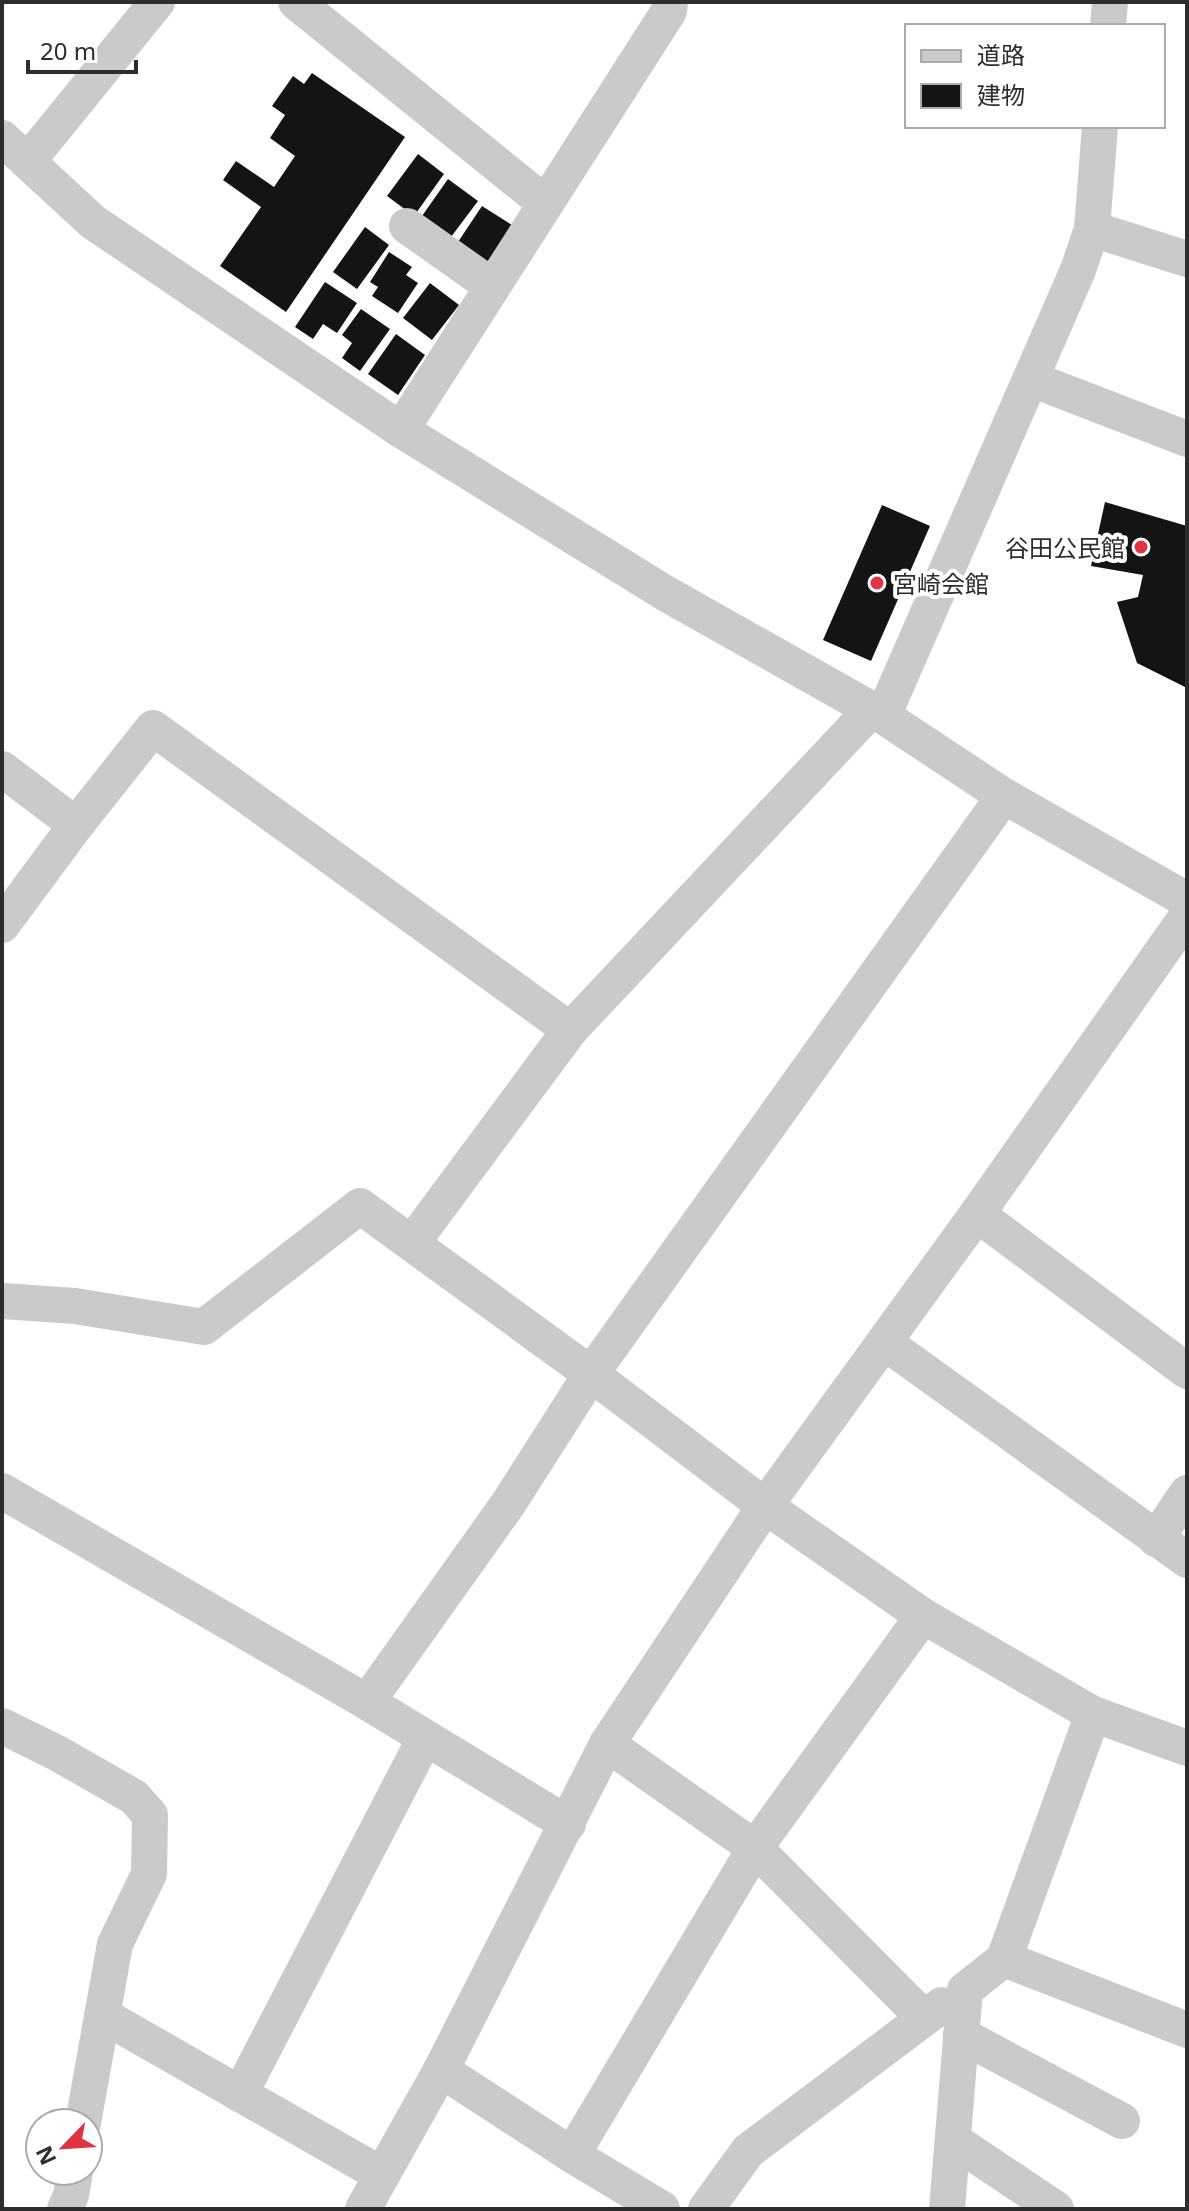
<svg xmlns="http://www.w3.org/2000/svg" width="1189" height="2211" font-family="'Noto Sans','Noto Sans JP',sans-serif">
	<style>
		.building { fill: #141414 }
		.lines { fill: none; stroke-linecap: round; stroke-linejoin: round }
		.minor { stroke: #cacaca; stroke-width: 36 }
		.poi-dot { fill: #e13344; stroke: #fff; stroke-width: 3 }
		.labels { text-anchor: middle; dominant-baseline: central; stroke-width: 8; stroke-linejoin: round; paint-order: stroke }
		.poi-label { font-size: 24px; fill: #2d2d2d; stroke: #fff; text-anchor: end }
	</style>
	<rect width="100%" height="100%" fill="#fff"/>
	<g class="building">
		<polygon points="312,73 405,137 286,312 220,266 261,207 223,180 236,161 274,187 295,156 270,138 285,115 272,106 293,76 304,84"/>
		<polygon points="418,154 444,174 414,216 387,196"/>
		<polygon points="448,179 478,201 451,237 422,216"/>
		<polygon points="482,206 512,225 487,265 456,245"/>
		<polygon points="365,227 389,245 357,289 333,272"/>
		<polygon points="389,252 412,267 406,275 418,283 398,313 372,296 378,287 370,282"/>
		<polygon points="325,282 357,303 337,333 323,324 313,339 295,327"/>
		<polygon points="430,283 459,305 432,340 403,318"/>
		<polygon points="361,309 390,329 360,371 342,358 352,343 342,335"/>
		<polygon points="396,334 425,355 398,395 368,374"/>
		<polygon points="1105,502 1187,526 1187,688 1137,663 1117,602 1138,597 1143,575 1091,566"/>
		<polygon points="882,505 930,526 871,661 823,640"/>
	</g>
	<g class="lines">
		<g class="minor">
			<polyline points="296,2 545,203"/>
			<polyline points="1108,26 1110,2"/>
			<polyline points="2,138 93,222 401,430 665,593 883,716 1004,796 1187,900"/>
			<polyline points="28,161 157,2"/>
			<polyline points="407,226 492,286"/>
			<polyline points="1092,229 1187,259"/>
			<polyline points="1031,379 1187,439"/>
			<polyline points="401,430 669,11 670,2"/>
			<polyline points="883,716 1078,270 1092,229 1100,126"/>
			<polyline points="2,769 76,825"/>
			<polyline points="2,925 76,825 153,728 570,1030 872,709"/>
			<polyline points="977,1214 1187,1371"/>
			<polyline points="412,1243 570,1030"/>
			<polyline points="2,1301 75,1306 204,1327 360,1206 591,1374 765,1506 923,1616 1093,1714 1004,1959 965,1990 947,2209"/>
			<polyline points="884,1342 1187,1560"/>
			<polyline points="2,1491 367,1702"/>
			<polyline points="1156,1539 1187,1493"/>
			<polyline points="1093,1714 1187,1748"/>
			<polyline points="2,1726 57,1753 134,1797 150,1815 149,1874 115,1944 83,2123"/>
			<polyline points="607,1744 755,1848 924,2018"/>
			<polyline points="568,1824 367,1702 508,1504 591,1374 1004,796"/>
			<polyline points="1004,1959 1187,2030"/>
			<polyline points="102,2015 382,2175"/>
			<polyline points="961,2035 1122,2121"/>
			<polyline points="441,2070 572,2155 662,2209"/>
			<polyline points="240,2094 425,1738"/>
			<polyline points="953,2140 1056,2209"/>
			<polyline points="572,2155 755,1848 923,1616"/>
			<polyline points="65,2209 71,2195 75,2171"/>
			<polyline points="363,2209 441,2070 607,1744 765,1506 977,1214 1187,916"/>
			<polyline points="706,2209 748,2151 942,2005"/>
		</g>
	</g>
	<g class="poi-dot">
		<circle cx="1141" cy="547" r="8"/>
		<circle cx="877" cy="583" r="8"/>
	</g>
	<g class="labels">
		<g class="poi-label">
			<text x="1125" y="547">谷田公民館</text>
			<text x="893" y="583" text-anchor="start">宮崎会館</text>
		</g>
	</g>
	<rect width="1189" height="2211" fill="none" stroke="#2d2d2d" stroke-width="8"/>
	<rect x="905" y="24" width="260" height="104" fill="#ffffff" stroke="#ababab" stroke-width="2"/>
	<rect x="921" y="50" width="40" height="12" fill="#cacaca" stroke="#ababab" stroke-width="2"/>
	<text x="977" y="64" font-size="24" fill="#2d2d2d">道路</text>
	<rect x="921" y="84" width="40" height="24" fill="#141414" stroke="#ababab" stroke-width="2"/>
	<text x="977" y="104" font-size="24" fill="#2d2d2d">建物</text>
	<g transform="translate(64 2147) rotate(245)"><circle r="38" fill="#ffffff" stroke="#ababab" stroke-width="2"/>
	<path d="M0-6L14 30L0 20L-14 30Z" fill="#e13344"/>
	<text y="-12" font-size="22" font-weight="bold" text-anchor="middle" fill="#2d2d2d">N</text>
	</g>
	<path d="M28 60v12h108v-12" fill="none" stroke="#2d2d2d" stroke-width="4"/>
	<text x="40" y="60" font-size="24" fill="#2d2d2d" stroke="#ffffff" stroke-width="6" paint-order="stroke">20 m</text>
</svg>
